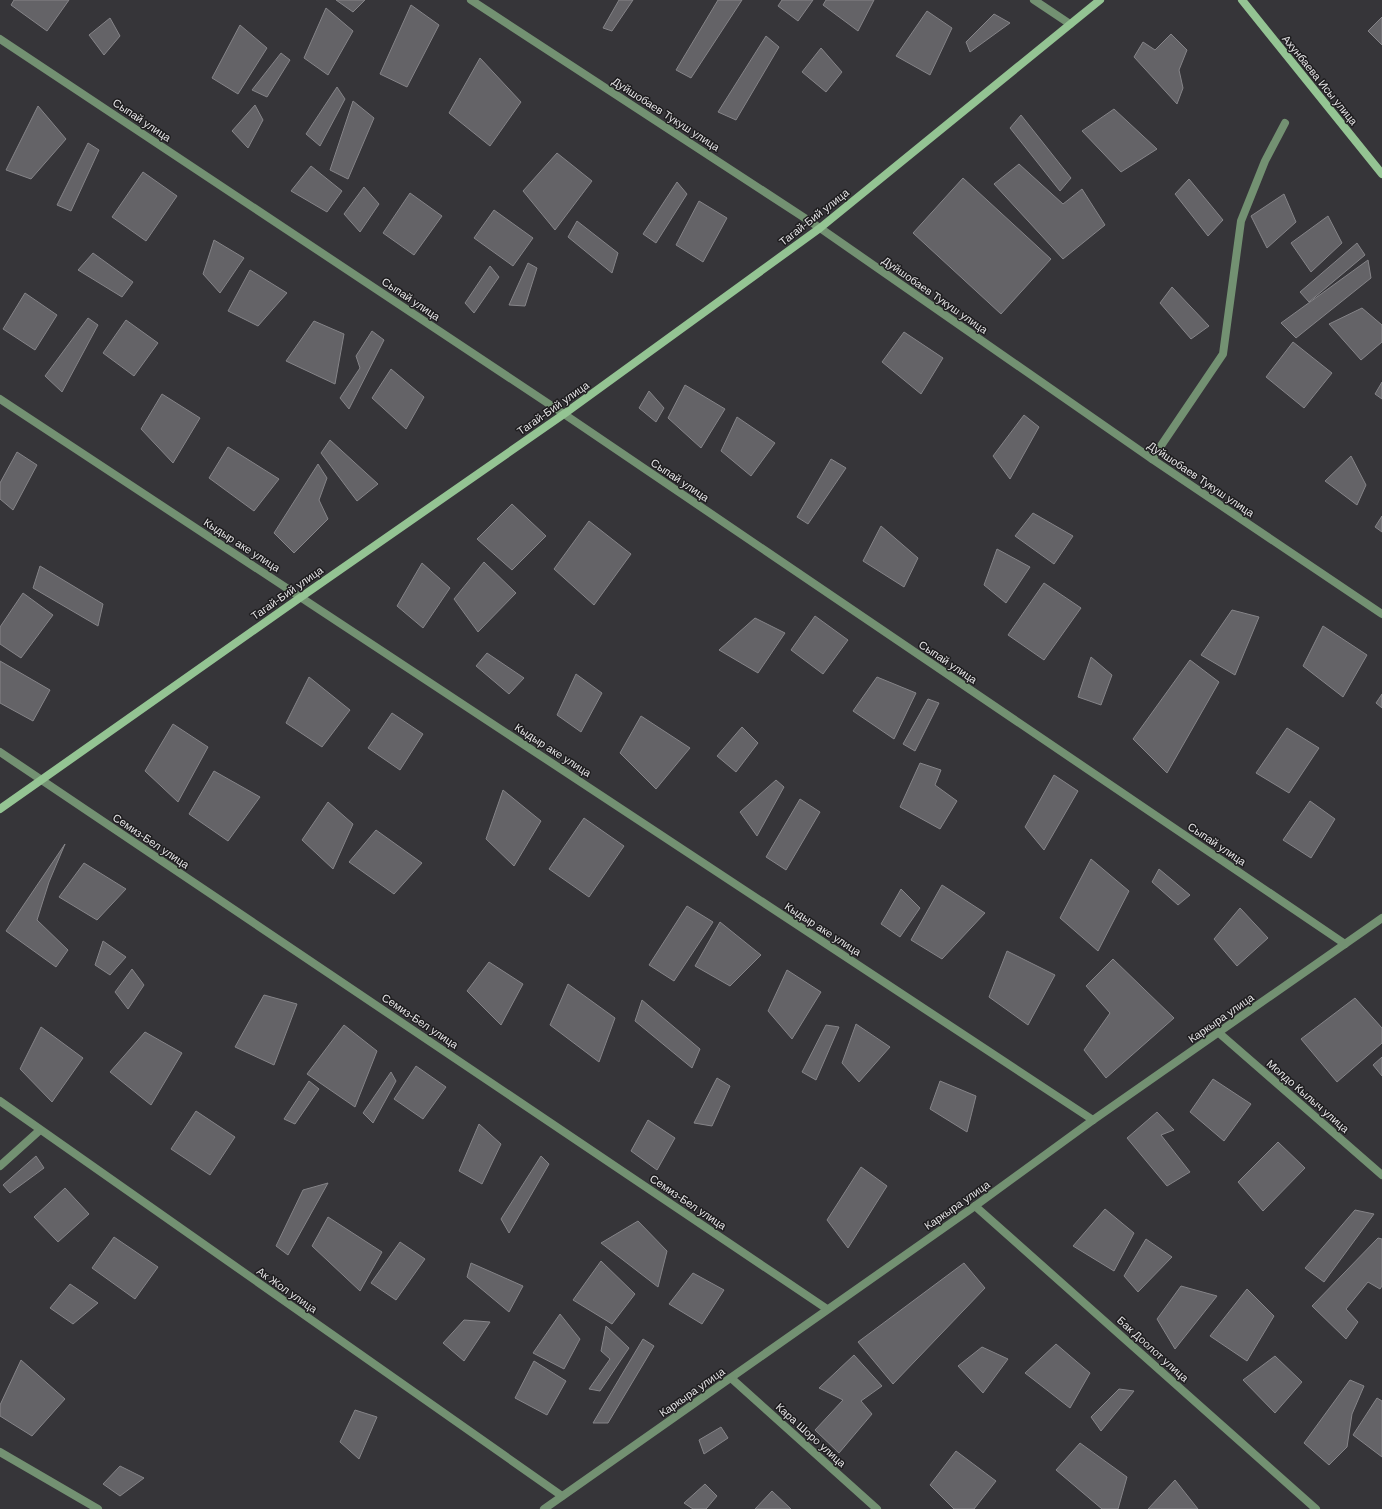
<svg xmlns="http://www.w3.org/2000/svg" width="1382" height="1509" font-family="Arial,sans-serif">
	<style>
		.building { fill: #646367; stroke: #858488 }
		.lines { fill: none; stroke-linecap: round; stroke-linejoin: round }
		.lane { stroke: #739172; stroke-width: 8 }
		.street { stroke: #739172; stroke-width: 8 }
		.secondary { stroke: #94c493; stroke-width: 8 }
		.labels { text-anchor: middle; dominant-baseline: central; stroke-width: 3; stroke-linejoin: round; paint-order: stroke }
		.street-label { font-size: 11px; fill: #e3e2e4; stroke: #1e1d1f }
	</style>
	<rect width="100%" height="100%" fill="#363539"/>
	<g class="building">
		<polygon points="14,0 69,0 47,31 11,5"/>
		<polygon points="336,0 365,0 353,12"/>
		<polygon points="619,0 633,0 612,31 603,28"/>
		<polygon points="718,0 742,0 691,78 676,70"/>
		<polygon points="782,0 813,0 798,21 778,6"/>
		<polygon points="826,0 874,0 858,31 823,5"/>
		<polygon points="411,5 439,25 407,87 380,74"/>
		<polygon points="326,8 353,31 328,75 304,58"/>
		<polygon points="927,11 952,28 930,75 896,56"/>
		<polygon points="994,14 1010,23 970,52 966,42"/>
		<polygon points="1382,17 1382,45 1368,31"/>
		<polygon points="110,18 120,36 104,55 89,35"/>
		<polygon points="240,25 267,48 238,94 212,78"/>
		<polygon points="1171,34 1187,50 1179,70 1183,88 1177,104 1134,57 1143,42 1155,50"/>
		<polygon points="766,36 779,47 736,120 718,112"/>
		<polygon points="821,48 842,72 826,92 802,72"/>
		<polygon points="281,53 290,60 267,97 252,90"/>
		<polygon points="480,58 521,102 490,146 449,113"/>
		<polygon points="337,87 345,99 320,146 306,134"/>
		<polygon points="353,101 374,118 348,179 330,170"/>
		<polygon points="255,105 263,120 248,148 232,131"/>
		<polygon points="38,106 66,139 31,179 6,170"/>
		<polygon points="1114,109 1157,149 1121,172 1082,131"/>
		<polygon points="1021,115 1071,178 1060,191 1010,128"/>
		<polygon points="88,143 99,150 71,211 57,205"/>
		<polygon points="557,153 592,181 555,230 523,191"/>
		<polygon points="1019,164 1063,204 1082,189 1105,225 1063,259 994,184"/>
		<polygon points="311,166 342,191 327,212 291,191"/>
		<polygon points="143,172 177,196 146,241 112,217"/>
		<polygon points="963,178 1051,259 1001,314 913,233"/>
		<polygon points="1189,179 1223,220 1208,236 1175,194"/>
		<polygon points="677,182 687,194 656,243 643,234"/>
		<polygon points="364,187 379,204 360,232 344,214"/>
		<polygon points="410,193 442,216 414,255 383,233"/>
		<polygon points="1284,194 1296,222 1267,248 1251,216"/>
		<polygon points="699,201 727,218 703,262 676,245"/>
		<polygon points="494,210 533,238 513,266 474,238"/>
		<polygon points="1328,216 1342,243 1311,272 1291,243"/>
		<polygon points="577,221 618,253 612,273 568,237"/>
		<polygon points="214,240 244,258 220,293 203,274"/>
		<polygon points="1357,243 1365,255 1309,302 1300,292"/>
		<polygon points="93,253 133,282 122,297 78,270"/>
		<polygon points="1368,260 1371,278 1296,338 1281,323"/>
		<polygon points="528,263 537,268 525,306 509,305"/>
		<polygon points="490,266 499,277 474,313 465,303"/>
		<polygon points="250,270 287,293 258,326 228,311"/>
		<polygon points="1172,287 1209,326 1191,339 1160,303"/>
		<polygon points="25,293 57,315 35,350 3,329"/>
		<polygon points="1362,308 1382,325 1382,342 1361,360 1329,324"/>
		<polygon points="88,318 98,325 62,392 45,376"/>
		<polygon points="126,320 158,343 134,376 103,353"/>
		<polygon points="314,321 344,334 335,384 286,361"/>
		<polygon points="372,331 384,340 349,409 340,398 360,368 356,356"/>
		<polygon points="904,332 943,358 921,394 882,362"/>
		<polygon points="1293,342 1332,373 1304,408 1266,377"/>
		<polygon points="391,369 424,397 406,429 372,398"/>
		<polygon points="1382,382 1382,399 1375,394"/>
		<polygon points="685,385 725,409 701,448 668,418"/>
		<polygon points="649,391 664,408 656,422 639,408"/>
		<polygon points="162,394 200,418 173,463 141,429"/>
		<polygon points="1024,415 1039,427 1010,479 993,456"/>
		<polygon points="737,417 775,443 751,476 721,451"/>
		<polygon points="330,440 378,484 357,501 321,453"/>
		<polygon points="228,447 279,479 254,511 209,478"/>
		<polygon points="17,452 37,465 13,510 0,499 0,483"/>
		<polygon points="1351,456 1366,485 1357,505 1325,481"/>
		<polygon points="831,459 846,468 808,524 797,517"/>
		<polygon points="318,464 327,478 319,500 328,519 294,553 274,533"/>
		<polygon points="512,504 546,536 512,570 477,539"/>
		<polygon points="1033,513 1073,536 1054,564 1015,536"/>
		<polygon points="1382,516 1382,532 1375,527"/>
		<polygon points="589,521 631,554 594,605 554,569"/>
		<polygon points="881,526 918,558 904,587 863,561"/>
		<polygon points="997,549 1030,567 1006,603 984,585"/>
		<polygon points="484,562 516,593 478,632 454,599"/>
		<polygon points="422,563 450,588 423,628 397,606"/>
		<polygon points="40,566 103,604 98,626 33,588"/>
		<polygon points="1044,583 1081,608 1044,660 1008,635"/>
		<polygon points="23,593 53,615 21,658 0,644 0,627"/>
		<polygon points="1232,610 1259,617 1235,675 1201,655"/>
		<polygon points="815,616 848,640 823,674 791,650"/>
		<polygon points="755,618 785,633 758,673 719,650"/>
		<polygon points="1323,626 1367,655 1343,697 1303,666"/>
		<polygon points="487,653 524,678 509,694 476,666"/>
		<polygon points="1091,657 1112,675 1101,705 1078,697"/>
		<polygon points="1190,660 1219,682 1167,773 1133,739"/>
		<polygon points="0,661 50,690 33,721 0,703"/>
		<polygon points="576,674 602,693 581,732 557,715"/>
		<polygon points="309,677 350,710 322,747 286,723"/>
		<polygon points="877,677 916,693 894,739 853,711"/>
		<polygon points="1382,694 1382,708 1376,703"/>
		<polygon points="928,699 939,703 915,751 903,744"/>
		<polygon points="392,713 423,734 400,770 368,748"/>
		<polygon points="641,716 690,748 656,789 620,753"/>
		<polygon points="173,724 208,747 178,802 145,771"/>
		<polygon points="742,727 758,743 736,772 717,756"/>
		<polygon points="1287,728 1319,748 1289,793 1256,773"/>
		<polygon points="920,763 941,770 935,785 957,801 940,829 900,807"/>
		<polygon points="214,771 260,797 228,841 189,814"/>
		<polygon points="1054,775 1078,791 1044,850 1025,827"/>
		<polygon points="776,780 784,787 757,836 740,812"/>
		<polygon points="503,790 541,821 514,866 486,839"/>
		<polygon points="800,799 820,812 786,870 766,857"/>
		<polygon points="1310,801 1335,819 1311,858 1283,840"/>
		<polygon points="328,802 353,824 333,869 302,840"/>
		<polygon points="584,818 624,846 589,897 549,869"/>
		<polygon points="376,830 422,863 394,894 349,862"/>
		<polygon points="65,844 49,882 37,920 68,950 56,967 6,931"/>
		<polygon points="1091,859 1129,891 1098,951 1060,918"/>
		<polygon points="84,863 126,889 97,920 59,897"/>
		<polygon points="1159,869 1190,895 1178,905 1152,882"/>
		<polygon points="942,885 985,913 942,959 911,940"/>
		<polygon points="901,889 920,908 900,937 881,924"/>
		<polygon points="687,906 713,922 674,981 649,965"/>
		<polygon points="1240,908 1268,938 1237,966 1214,939"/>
		<polygon points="720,922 761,955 730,986 695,966"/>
		<polygon points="103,941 126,957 110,975 95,965"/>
		<polygon points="1007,951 1055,975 1028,1025 989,997"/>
		<polygon points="1113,959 1174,1018 1106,1078 1084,1050 1110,1013 1086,986"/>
		<polygon points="489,962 523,984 501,1025 467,991"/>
		<polygon points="132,969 144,985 128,1009 115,992"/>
		<polygon points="787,970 821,992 792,1039 768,1011"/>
		<polygon points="568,984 615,1018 599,1062 550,1025"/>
		<polygon points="264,995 297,1004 274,1065 235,1047"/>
		<polygon points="1355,998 1382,1028 1382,1043 1337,1082 1301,1039"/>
		<polygon points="642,1000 700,1049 692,1068 635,1021"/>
		<polygon points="856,1024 890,1047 859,1082 842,1063"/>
		<polygon points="344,1025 377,1051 355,1107 307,1074"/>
		<polygon points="826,1025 839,1027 816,1080 802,1072"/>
		<polygon points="41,1027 83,1058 52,1102 20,1069"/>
		<polygon points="145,1032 182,1053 151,1105 110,1072"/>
		<polygon points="1382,1057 1382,1076 1373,1065"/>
		<polygon points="416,1066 446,1087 423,1119 394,1099"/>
		<polygon points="391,1072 396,1081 373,1123 363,1113"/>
		<polygon points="717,1078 730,1086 712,1126 694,1123"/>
		<polygon points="1213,1079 1251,1104 1224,1141 1190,1112"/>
		<polygon points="309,1081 319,1089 295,1124 284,1119"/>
		<polygon points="940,1081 976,1096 967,1132 930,1109"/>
		<polygon points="196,1111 235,1137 210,1175 171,1149"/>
		<polygon points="1157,1112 1174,1130 1161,1135 1190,1172 1167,1186 1127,1138"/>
		<polygon points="648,1120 675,1138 657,1170 631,1151"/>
		<polygon points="479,1124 501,1144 482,1184 459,1171"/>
		<polygon points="1278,1142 1305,1168 1263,1211 1238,1182"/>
		<polygon points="36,1156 44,1168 10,1193 3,1185"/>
		<polygon points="541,1156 549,1164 509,1233 501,1219"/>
		<polygon points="861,1167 887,1186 848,1248 827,1220"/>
		<polygon points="328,1183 288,1255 276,1246 303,1190"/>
		<polygon points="65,1188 89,1214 58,1242 34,1217"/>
		<polygon points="1105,1209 1134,1233 1114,1271 1073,1246"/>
		<polygon points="1355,1210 1374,1214 1324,1282 1305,1268"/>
		<polygon points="328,1217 382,1252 360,1291 312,1246"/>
		<polygon points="638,1221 667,1251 658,1287 601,1243"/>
		<polygon points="114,1237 158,1267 135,1299 92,1268"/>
		<polygon points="1378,1238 1382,1239 1382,1286 1380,1289 1368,1282 1346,1309 1358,1322 1346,1339 1312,1306"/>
		<polygon points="1146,1239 1172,1257 1138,1292 1124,1276"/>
		<polygon points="400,1242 425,1259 396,1300 371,1283"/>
		<polygon points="601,1261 635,1294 612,1324 573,1300"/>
		<polygon points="471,1263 523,1286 509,1312 467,1277"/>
		<polygon points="964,1263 985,1288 893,1384 858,1342"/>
		<polygon points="693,1273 724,1290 702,1324 669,1304"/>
		<polygon points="70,1284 98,1303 73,1324 50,1308"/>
		<polygon points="1181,1286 1217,1296 1175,1349 1157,1319"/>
		<polygon points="1247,1289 1274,1316 1247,1361 1210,1336"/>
		<polygon points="560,1314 580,1339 564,1369 533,1353"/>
		<polygon points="464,1320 490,1322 464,1361 443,1343"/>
		<polygon points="606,1326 629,1348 600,1391 589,1389 610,1359 601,1351"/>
		<polygon points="643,1339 654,1346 608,1423 593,1423"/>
		<polygon points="1056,1344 1090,1373 1070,1408 1025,1373"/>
		<polygon points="982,1347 1008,1359 983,1393 958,1366"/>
		<polygon points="854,1355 882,1386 861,1401 872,1414 839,1453 815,1430 843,1400 819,1388"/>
		<polygon points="1275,1356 1302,1382 1275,1413 1243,1380"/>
		<polygon points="21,1360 65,1399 32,1436 0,1416 0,1405"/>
		<polygon points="534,1361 566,1381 547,1415 515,1398"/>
		<polygon points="1350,1380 1364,1386 1352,1414 1347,1447 1329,1465 1304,1443"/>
		<polygon points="1119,1389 1134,1391 1101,1431 1091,1417"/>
		<polygon points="1377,1398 1382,1401 1382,1457 1353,1435"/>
		<polygon points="355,1410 377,1417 359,1459 340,1442"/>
		<polygon points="721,1427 728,1438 704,1454 699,1440"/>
		<polygon points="1080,1443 1127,1477 1118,1509 1102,1509 1056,1470"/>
		<polygon points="956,1451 996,1481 974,1509 954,1509 930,1485"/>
		<polygon points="120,1466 144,1478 120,1496 103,1484"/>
		<polygon points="1175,1480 1198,1509 1148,1509"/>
		<polygon points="705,1484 717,1496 706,1509 693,1509 684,1503"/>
		<polygon points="772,1491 791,1509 755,1509"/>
	</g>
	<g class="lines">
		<polyline class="lane" points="1152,459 1223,354 1241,221 1265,161 1285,123"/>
		<g class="street">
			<polyline points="471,0 820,228 1152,459 1382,614"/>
			<polyline points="1034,0 1070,24"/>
			<polyline points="0,39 564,414 1345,944"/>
			<polyline points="0,399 1093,1120"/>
			<polyline points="0,752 827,1309"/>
			<polyline points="1219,1033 1382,1175"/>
			<polyline points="0,1101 562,1496"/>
			<polyline points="0,1166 40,1130"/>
			<polyline points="975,1206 1316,1509"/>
			<polyline points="731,1378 877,1509"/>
			<polyline points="0,1452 98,1509"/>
			<polyline points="544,1509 975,1206 1093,1120 1382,918"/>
		</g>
		<g class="secondary">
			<polyline points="1242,0 1382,174"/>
			<polyline points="0,809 301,597 564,414 820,228 1100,0"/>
		</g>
	</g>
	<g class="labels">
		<g class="street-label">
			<text transform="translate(1320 80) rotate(51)">Ахунбаева Исы улица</text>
			<text transform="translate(666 114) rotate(33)">Дуйшобаев Тукуш улица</text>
			<text transform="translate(142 120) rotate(34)">Сыпай улица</text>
			<text transform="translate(814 217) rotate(-38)">Тагай-Бий улица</text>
			<text transform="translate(935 295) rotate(35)">Дуйшобаев Тукуш улица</text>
			<text transform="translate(411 299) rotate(34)">Сыпай улица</text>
			<text transform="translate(553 408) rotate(-35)">Тагай-Бий улица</text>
			<text transform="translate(1201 479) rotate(34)">Дуйшобаев Тукуш улица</text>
			<text transform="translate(680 480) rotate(34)">Сыпай улица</text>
			<text transform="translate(242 545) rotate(33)">Кыдыр аке улица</text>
			<text transform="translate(287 593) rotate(-35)">Тагай-Бий улица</text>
			<text transform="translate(948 662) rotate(34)">Сыпай улица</text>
			<text transform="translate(553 750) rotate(33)">Кыдыр аке улица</text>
			<text transform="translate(151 841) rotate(34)">Семиз-Бел улица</text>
			<text transform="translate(1217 844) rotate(34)">Сыпай улица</text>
			<text transform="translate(823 929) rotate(33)">Кыдыр аке улица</text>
			<text transform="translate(1221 1018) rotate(-35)">Каркыра улица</text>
			<text transform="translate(420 1021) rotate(34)">Семиз-Бел улица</text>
			<text transform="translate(1308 1096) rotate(41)">Молдо Кылыч улица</text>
			<text transform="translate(688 1202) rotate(34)">Семиз-Бел улица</text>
			<text transform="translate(957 1205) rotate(-35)">Каркыра улица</text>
			<text transform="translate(287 1290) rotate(35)">Ак Жол улица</text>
			<text transform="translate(1153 1349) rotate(42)">Бак Доолот улица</text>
			<text transform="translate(692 1392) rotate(-35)">Каркыра улица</text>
			<text transform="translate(811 1435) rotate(42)">Кара Шоро улица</text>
		</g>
	</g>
</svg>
